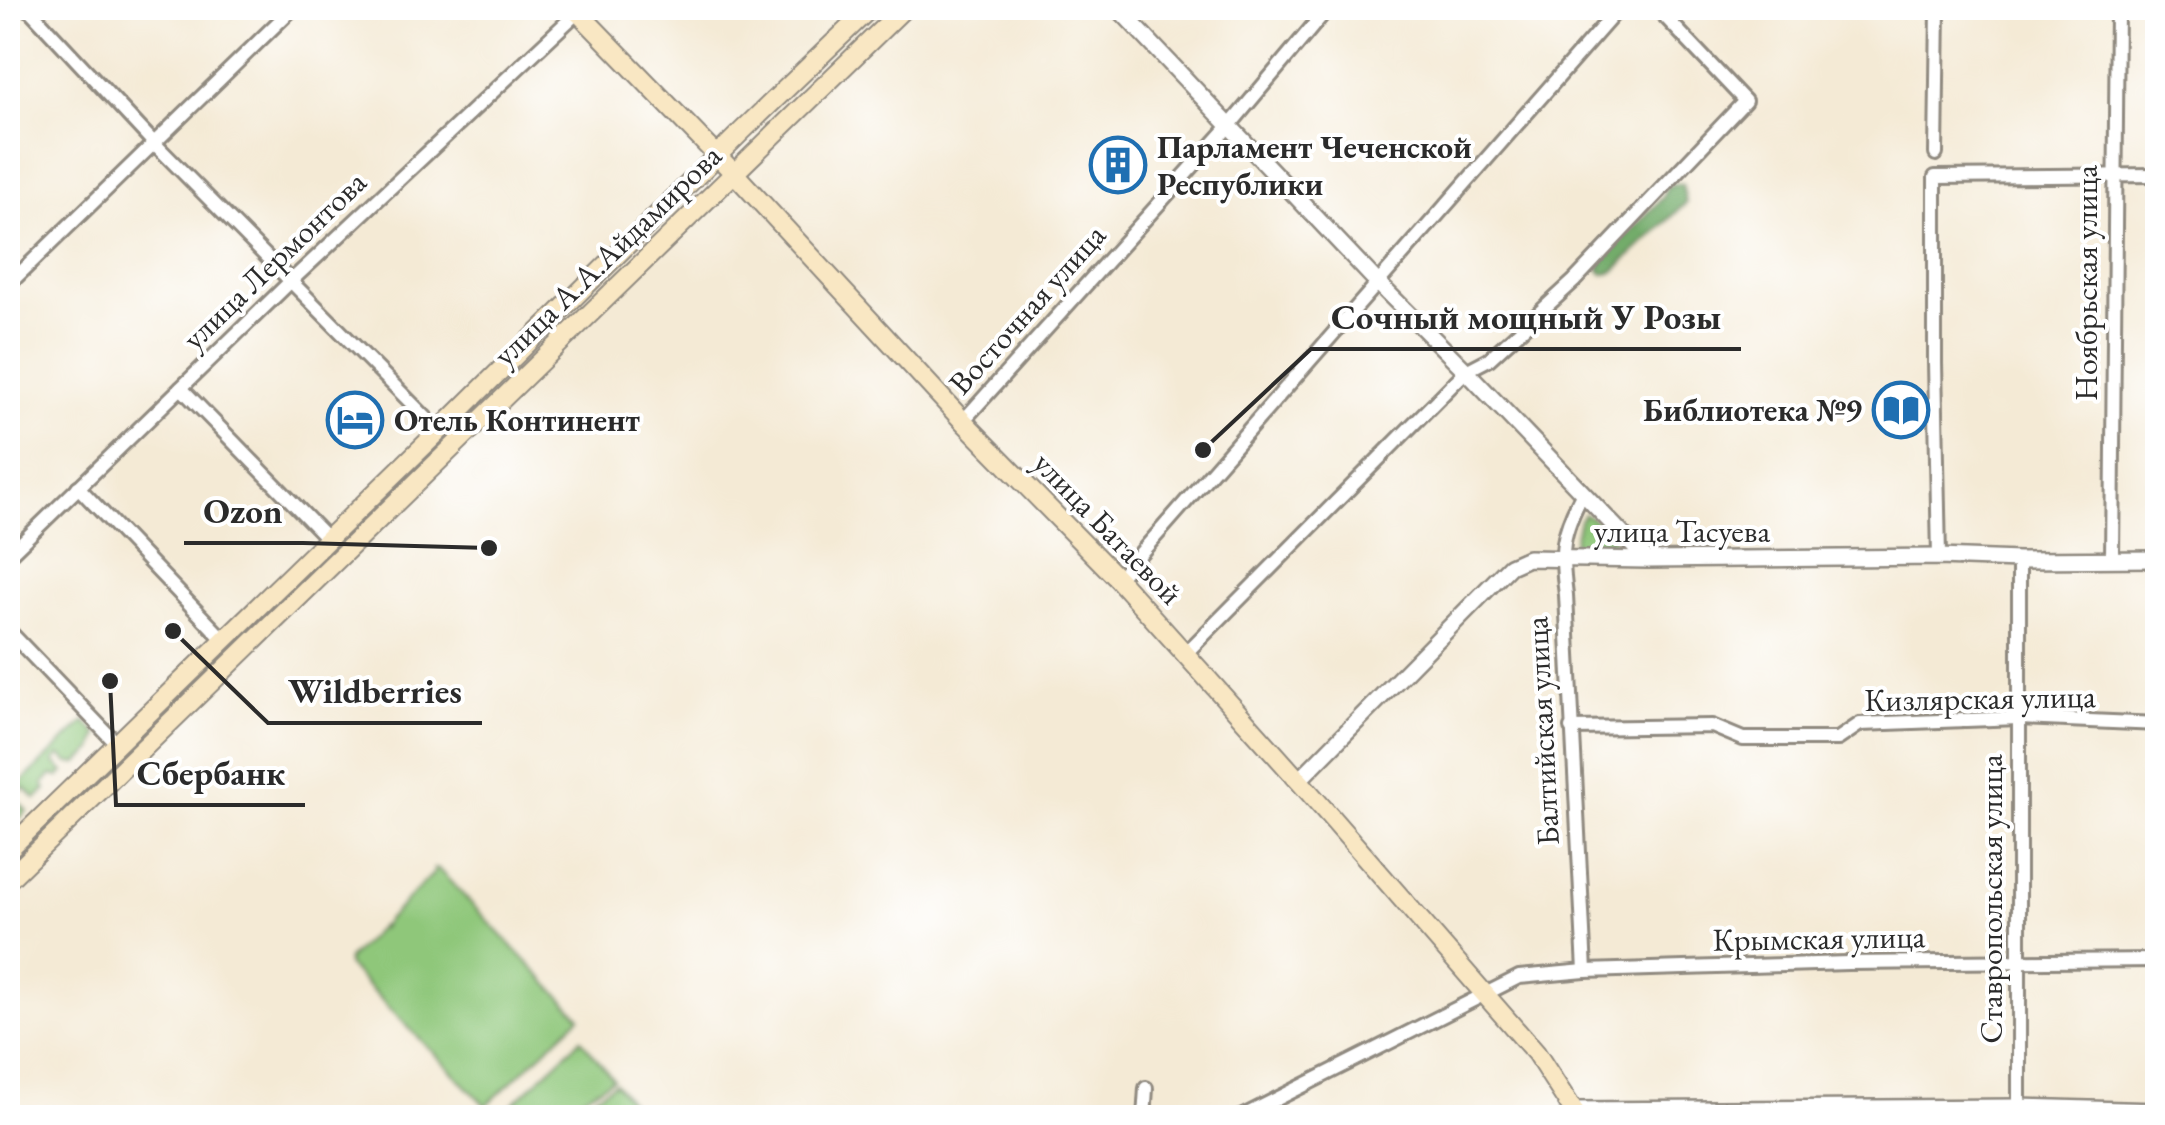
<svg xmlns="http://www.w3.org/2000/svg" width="2165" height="1125" font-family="'EB Garamond',serif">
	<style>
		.green { fill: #8fc77a; stroke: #5d7952; stroke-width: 2.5 }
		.forest { fill: #73ac6a; stroke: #4f6c4a; stroke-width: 2.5 }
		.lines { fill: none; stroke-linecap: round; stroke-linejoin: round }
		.minor-casing { stroke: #908a80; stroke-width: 18 }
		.tertiary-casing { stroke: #908a80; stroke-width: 20 }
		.secondary-casing { stroke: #908a80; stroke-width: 22 }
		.minor { stroke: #fff; stroke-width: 12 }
		.tertiary { stroke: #fff; stroke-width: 15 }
		.secondary { stroke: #f9e7c3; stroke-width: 18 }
		.labels { text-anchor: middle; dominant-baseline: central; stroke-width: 8; stroke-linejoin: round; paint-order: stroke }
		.poi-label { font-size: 32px; font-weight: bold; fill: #2b2b2b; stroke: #fff; text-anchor: start }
		.street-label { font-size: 32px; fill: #2b2b2b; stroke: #fff }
		.leader { fill: none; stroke: #2b2b2b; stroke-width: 4 }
		.callout-dot { fill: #2b2b2b; stroke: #fff; stroke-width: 4 }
		.callout-label { font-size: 35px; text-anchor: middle; font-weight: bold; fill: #2b2b2b; stroke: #fff; stroke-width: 8; stroke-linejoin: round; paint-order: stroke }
	</style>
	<rect width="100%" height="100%" fill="#fff"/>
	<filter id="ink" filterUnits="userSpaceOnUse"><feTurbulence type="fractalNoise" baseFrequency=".01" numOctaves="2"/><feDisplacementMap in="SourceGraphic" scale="20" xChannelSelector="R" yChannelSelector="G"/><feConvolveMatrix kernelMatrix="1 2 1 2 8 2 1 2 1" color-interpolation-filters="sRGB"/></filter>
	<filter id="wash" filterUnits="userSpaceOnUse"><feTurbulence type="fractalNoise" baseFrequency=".0048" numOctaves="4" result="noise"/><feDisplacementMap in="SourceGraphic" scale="40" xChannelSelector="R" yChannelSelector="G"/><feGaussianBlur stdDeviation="2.25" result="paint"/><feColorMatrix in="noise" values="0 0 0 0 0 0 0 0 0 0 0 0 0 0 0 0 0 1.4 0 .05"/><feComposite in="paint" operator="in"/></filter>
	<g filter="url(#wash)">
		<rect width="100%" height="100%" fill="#f4ead5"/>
		<g class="green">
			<path d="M1584 514C1597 519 1612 536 1618 549L1583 548 1576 546 1574 541 1579 520Z"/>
			<polygon points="85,721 98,735 93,750 78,763 69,763 60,755 54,762 64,772 59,777 52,775 43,784 46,789 36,799 24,787 14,797 27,811 11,826 8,823 8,795"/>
			<polygon points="434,869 439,870 580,1017 486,1106 347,965 348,959 381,926 382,928 386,921 434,873"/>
			<polygon points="581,1039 613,1079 550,1117 499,1117"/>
			<polygon points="615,1083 642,1117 609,1117 595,1096"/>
		</g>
		<polygon class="forest" points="1674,184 1682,184 1686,203 1613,272 1603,274 1599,269 1604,259 1663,197 1666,187"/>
	</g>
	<g filter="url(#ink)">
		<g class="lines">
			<g class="minor-casing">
				<g id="minor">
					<polyline points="28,8 153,142 439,431"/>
					<polyline points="1936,154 1938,8"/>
					<polyline points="8,285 293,8"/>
					<polyline points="181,388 328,539"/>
					<polyline points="963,421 1230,125 1328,8"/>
					<polyline points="78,487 224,640"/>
					<path d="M1583 493C1561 534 1560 550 1566 595L1585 971"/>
					<polyline points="8,556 291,281 581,9"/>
					<polyline points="1939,557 1935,363 1935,177 2158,175"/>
					<polyline points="2112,559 2117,8"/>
					<polyline points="2019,560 2019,1107 2024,1118"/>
					<polyline points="1118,579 1619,8"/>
					<polyline points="8,630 117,744"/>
					<polyline points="1186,653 1466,371 1489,359 1574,281 1745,101 1657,8"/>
					<polyline points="1571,728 1712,726 1743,739 1838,739 1860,724 2019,718 2158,724"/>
					<polyline points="1144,1118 1146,1088"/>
					<polyline points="1239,1118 1519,977 1585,971 1848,963 2158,960"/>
				</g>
			</g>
			<g class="tertiary-casing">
				<g id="tertiary">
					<polyline points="1118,8 1377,282 1466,371 1647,560"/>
					<polyline points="1299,780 1510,566 1528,558 1647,560 1939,557 2019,560 2158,559"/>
					<polyline points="1574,1110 2019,1107 2158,1111"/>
				</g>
			</g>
			<g class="secondary-casing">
				<g id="secondary">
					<polyline points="574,8 733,172 963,421 1118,579 1308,791 1536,1053 1578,1118"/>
					<polyline points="8,850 439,431 742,131 870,8"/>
					<polyline points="8,880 904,8"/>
				</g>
			</g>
			<use href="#minor" class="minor"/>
			<use href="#tertiary" class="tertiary"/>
			<use href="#secondary" class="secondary"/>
		</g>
	</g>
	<defs>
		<g id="building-ring" transform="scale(2.875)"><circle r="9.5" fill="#fff" stroke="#1f6fb2" stroke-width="1.5"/><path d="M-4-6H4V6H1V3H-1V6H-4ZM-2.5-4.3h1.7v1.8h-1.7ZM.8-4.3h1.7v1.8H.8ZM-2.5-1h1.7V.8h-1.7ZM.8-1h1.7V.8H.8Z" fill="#1f6fb2"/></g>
		<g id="library-ring" transform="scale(2.875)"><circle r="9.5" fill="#fff" stroke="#1f6fb2" stroke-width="1.5"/><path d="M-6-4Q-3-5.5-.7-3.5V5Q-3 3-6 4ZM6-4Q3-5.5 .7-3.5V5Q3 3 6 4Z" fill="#1f6fb2"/></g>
		<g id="hotel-ring" transform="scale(2.875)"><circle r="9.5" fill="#fff" stroke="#1f6fb2" stroke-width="1.5"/><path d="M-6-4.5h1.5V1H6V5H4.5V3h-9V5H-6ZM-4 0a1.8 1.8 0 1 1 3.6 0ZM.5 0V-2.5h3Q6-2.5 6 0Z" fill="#1f6fb2"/></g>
	</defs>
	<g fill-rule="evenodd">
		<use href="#building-ring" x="1118" y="165"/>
		<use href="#library-ring" x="1901" y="410"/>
		<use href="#hotel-ring" x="355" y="420"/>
	</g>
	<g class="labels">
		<g class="poi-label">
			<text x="1157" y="147">Парламент Чеченской<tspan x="1157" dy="37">Республики</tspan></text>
			<text x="1862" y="410" text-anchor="end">Библиотека №9</text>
			<text x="394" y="420">Отель Континент</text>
		</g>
		<g class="street-label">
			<text transform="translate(607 255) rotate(-44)">улица А.А.Айдамирова</text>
			<text transform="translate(274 260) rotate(-44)">улица Лермонтова</text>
			<text transform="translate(2086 283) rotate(-90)">Ноябрьская улица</text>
			<text transform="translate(1027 309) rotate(-48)">Восточная улица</text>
			<text transform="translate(1108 528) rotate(46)">улица Батаевой</text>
			<text x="1682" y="531">улица Тасуева</text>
			<text transform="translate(1980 698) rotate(-1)">Кизлярская улица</text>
			<text transform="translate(1542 731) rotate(-93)">Балтийская улица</text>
			<text transform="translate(1991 899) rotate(-90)">Ставропольская улица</text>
			<text transform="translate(1819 938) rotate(-1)">Крымская улица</text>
		</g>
	</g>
	<path class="leader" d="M1203 450L1311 349H1741M489 548L303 543H184M173 631L268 723H482M110 681L116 805H305"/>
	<g class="callout-dot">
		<circle cx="1203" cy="450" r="10"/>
		<circle cx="489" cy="548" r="10"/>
		<circle cx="173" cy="631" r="10"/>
		<circle cx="110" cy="681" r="10"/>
	</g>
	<g class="callout-label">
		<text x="1526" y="329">Сочный мощный У Розы</text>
		<text x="243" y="523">Ozon</text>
		<text x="375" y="703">Wildberries</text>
		<text x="211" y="785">Сбербанк</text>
	</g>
	<rect width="2165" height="1125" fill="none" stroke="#fff" stroke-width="40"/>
</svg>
